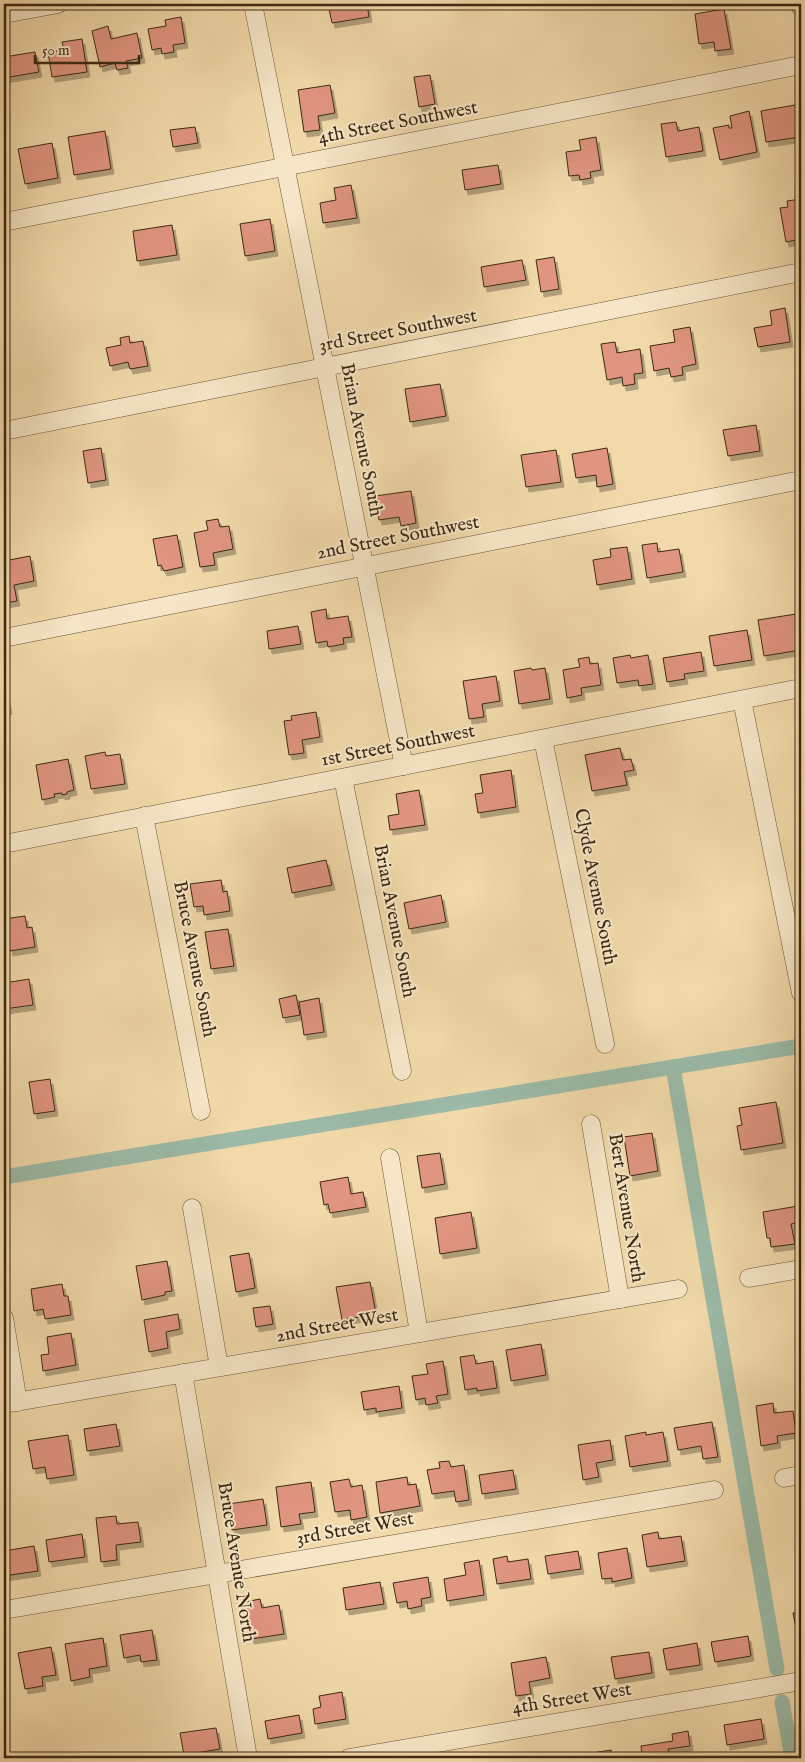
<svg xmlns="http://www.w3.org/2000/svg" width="805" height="1762" font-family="'IM FELL English',serif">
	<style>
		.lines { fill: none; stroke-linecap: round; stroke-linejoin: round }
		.canal { stroke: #9bbaa7; stroke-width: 15 }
		.building { fill: #e09580; stroke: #3c2914; filter: url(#shadow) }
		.minor-casing { stroke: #695539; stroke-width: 19 }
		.minor { stroke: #f6e6c7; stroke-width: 18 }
		.labels { text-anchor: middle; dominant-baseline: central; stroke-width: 4; stroke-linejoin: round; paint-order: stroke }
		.street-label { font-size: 19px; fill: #3c2914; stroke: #f6e6c7 }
	</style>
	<defs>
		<filter id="shadow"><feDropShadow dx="3" dy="5" stdDeviation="0" flood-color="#0004"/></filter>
	</defs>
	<rect width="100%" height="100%" fill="#f1d9a9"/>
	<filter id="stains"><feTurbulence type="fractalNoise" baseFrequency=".004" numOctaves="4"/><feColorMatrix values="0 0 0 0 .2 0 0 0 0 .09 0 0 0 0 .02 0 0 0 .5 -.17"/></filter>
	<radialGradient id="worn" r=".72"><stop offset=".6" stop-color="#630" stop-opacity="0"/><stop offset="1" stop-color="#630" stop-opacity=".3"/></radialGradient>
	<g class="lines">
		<g class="canal">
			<polyline points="673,1067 777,1669"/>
			<polyline points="4,1177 801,1046"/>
			<polyline points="782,1702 792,1758"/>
		</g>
	</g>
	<g class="building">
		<polygon points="328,4 367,4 369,17 332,23"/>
		<polygon points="724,9 731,49 715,51 714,42 699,44 695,14"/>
		<polygon points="181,17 185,43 173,45 174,52 162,54 161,48 152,50 148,29 166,26 165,20"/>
		<polygon points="108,26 111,39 137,33 142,58 126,61 128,68 117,70 115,63 100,67 92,31"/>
		<polygon points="82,39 87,72 52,77 48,52 64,50 62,42"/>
		<polygon points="35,52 39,72 4,78 4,57"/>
		<polygon points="430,75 435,104 419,107 414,77"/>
		<polygon points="330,85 335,113 318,116 320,130 304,132 298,90"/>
		<polygon points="795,105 800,137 766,142 761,111"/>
		<polygon points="749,111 757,152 720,160 713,128 729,125 729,128 732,128 730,116"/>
		<polygon points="676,122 678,131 699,127 703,151 666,157 661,124"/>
		<polygon points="195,127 198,143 173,147 170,130"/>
		<polygon points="105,131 111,169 74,175 68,137"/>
		<polygon points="596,137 601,170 590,172 591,178 580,180 579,175 569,176 566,152 581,150 579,140"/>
		<polygon points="52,143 58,178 25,184 18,149"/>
		<polygon points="498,165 501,184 465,190 462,170"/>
		<polygon points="351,185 357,218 323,223 320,203 336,200 334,188"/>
		<polygon points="801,199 801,239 786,242 780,208 788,207 787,201"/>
		<polygon points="270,219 275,251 245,256 240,224"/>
		<polygon points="172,225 177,255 137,261 133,231"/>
		<polygon points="554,257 559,289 541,292 536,260"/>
		<polygon points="522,260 526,280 484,287 481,267"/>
		<polygon points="785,308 790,342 758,347 754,328 772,325 770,311"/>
		<polygon points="690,327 696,364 682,367 683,375 671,377 669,368 654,371 650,346 675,342 673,330"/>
		<polygon points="129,336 130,343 143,341 148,366 130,369 128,362 110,366 106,348 121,345 120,338"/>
		<polygon points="615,342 617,353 640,349 643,373 634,374 635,384 623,386 622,377 607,380 601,344"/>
		<polygon points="440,384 446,416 410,422 405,389"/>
		<polygon points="756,425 760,451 728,456 723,430"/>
		<polygon points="101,448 106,480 88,483 83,451"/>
		<polygon points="607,448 613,484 597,487 596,475 576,478 572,454"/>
		<polygon points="556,450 561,482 526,487 521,455"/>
		<polygon points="411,491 416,523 401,526 399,517 379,520 375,496"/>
		<polygon points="218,519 220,527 229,526 233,549 213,553 215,565 200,567 194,533 208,530 206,521"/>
		<polygon points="177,535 183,567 164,571 161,565 158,566 153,539"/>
		<polygon points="657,543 658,552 679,549 683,572 647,578 642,545"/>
		<polygon points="627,547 632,579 597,585 593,560 611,557 610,549"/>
		<polygon points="30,556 34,581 14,585 17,601 4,603 4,561"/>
		<polygon points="326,609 327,619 348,616 352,637 343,638 344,644 328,647 327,641 316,643 311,612"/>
		<polygon points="796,614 801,650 764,656 758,620"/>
		<polygon points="298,626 301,644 269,649 267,631"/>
		<polygon points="747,630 752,660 714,666 709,636"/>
		<polygon points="701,652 704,671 684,674 685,679 667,682 663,658"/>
		<polygon points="630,655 631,658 648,655 653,684 639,686 638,680 617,683 613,658"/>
		<polygon points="589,657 590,664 598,663 601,685 581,688 582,695 567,698 563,670 580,667 578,659"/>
		<polygon points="531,668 532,670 545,668 550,699 519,704 514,671"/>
		<polygon points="496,676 500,701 482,704 484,717 469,719 463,681"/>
		<polygon points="6,693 9,709 4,710 4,694"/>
		<polygon points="316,712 320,737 302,740 304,753 289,755 284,721 292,720 291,716"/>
		<polygon points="620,748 623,760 631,759 634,770 624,772 627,785 592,791 585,755"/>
		<polygon points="105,752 106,756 120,754 125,784 91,789 85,756"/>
		<polygon points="68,759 74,790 67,792 67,794 62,795 62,793 54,794 55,797 42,800 36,765"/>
		<polygon points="511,770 516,807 478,813 475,794 483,793 480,775"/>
		<polygon points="419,790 425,825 390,830 388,816 399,814 396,794"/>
		<polygon points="326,860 332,885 292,893 287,868"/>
		<polygon points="221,880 223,892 227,891 230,911 204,915 203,906 194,907 190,884"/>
		<polygon points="441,895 446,922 409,929 404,903"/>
		<polygon points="25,916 27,928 32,927 35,947 10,951 7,935 4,936 4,919"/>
		<polygon points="228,929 234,966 211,969 205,932"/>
		<polygon points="29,979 33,1005 4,1009 4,983"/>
		<polygon points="296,995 300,1015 283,1018 279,999"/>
		<polygon points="319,998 324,1032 304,1035 299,1002"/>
		<polygon points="50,1079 55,1111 34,1114 29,1082"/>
		<polygon points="776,1102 783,1143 741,1150 737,1126 742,1125 739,1108"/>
		<polygon points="652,1133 658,1171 630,1176 624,1137"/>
		<polygon points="440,1153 445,1184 422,1188 417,1156"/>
		<polygon points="348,1177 351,1194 363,1192 366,1207 330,1213 328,1204 324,1205 320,1182"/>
		<polygon points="798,1206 800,1222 791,1224 795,1244 771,1247 770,1238 767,1238 763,1212"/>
		<polygon points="471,1212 477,1248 440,1254 435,1218"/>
		<polygon points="249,1253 255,1288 236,1292 230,1256"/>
		<polygon points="167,1261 172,1291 165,1292 165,1295 142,1300 136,1266"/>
		<polygon points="370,1282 376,1314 342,1320 336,1287"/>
		<polygon points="62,1284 64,1296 68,1296 71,1315 45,1319 43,1309 34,1311 31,1289"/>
		<polygon points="270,1306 273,1324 256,1327 253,1308"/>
		<polygon points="178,1314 180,1329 166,1332 168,1348 149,1352 144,1320"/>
		<polygon points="71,1333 76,1365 43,1371 41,1355 49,1354 47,1337"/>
		<polygon points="541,1344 546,1375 511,1381 506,1350"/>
		<polygon points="474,1355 476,1364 493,1361 497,1388 477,1391 477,1388 465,1390 460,1357"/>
		<polygon points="443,1361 448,1394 436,1396 438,1403 426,1405 425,1398 416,1400 412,1376 428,1374 426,1364"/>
		<polygon points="399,1386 402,1408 376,1412 376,1408 364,1410 361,1392"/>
		<polygon points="773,1403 774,1413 793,1411 796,1433 777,1436 778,1443 761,1446 756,1406"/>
		<polygon points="712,1422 718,1457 703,1459 701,1446 678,1450 674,1428"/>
		<polygon points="116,1424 120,1446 87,1451 84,1429"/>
		<polygon points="646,1432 646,1435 663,1432 668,1461 630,1467 625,1436"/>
		<polygon points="68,1435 74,1475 47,1479 45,1467 33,1469 28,1441"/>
		<polygon points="610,1440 613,1460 596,1463 599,1477 583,1480 578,1445"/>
		<polygon points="449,1461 451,1467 464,1465 469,1500 456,1502 454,1491 432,1494 427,1470 440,1468 439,1462"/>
		<polygon points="513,1470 516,1489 482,1494 479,1475"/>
		<polygon points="407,1477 408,1485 416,1484 420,1506 380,1513 376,1482"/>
		<polygon points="349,1479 351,1487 362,1485 367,1517 351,1520 350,1510 335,1512 330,1482"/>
		<polygon points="311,1482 315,1512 299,1514 301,1524 281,1527 276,1487"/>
		<polygon points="263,1499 267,1525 232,1530 228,1504"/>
		<polygon points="116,1516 117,1524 138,1522 141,1542 116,1545 117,1560 101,1562 96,1518"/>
		<polygon points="658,1532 659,1539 681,1536 685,1561 647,1567 642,1535"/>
		<polygon points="82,1534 85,1557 49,1562 46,1540"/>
		<polygon points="34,1546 38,1571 4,1576 4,1551"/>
		<polygon points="627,1548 632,1578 612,1582 612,1578 602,1579 598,1553"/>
		<polygon points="578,1551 581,1569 548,1574 545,1556"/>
		<polygon points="507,1556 508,1562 528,1559 531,1579 497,1584 493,1559"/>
		<polygon points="479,1560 484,1595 447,1601 444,1579 466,1575 464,1563"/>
		<polygon points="428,1577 431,1597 421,1599 422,1606 408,1609 407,1601 397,1603 393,1583"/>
		<polygon points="380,1582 384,1604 346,1610 343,1588"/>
		<polygon points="260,1599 262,1608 279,1605 284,1634 251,1639 245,1602"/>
		<polygon points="801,1612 801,1648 800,1648 793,1613"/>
		<polygon points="152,1630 157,1660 141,1662 140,1655 124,1658 120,1635"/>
		<polygon points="748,1636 751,1656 715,1662 711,1642"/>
		<polygon points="103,1638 107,1666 89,1669 90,1677 71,1681 65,1644"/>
		<polygon points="697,1643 700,1665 667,1670 663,1649"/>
		<polygon points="51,1647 56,1675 42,1677 43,1686 25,1689 18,1653"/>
		<polygon points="649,1652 652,1673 615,1679 611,1657"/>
		<polygon points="546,1657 550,1678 529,1682 531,1694 516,1696 511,1663"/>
		<polygon points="342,1692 346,1719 315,1724 313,1709 321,1707 319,1696"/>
		<polygon points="299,1715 302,1733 268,1739 265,1721"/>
		<polygon points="761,1719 764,1739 727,1745 724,1725"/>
		<polygon points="216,1728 220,1749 184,1755 180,1733"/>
		<polygon points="688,1731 690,1746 668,1749 670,1758 642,1758 641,1746 673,1741 672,1734"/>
		<polygon points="611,1750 612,1758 580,1758 580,1755"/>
	</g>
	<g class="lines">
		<g class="minor-casing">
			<g id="minor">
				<polyline points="253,4 404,766"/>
				<polyline points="801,4 801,7"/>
				<polyline points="4,14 58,4"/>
				<polyline points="4,222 801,65"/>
				<polyline points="4,431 801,272"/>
				<polyline points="4,638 801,480"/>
				<polyline points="742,700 801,993"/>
				<polyline points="543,739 605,1044"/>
				<polyline points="343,778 402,1071"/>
				<polyline points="144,816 201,1111"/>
				<polyline points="4,844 801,688"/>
				<polyline points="591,1124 620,1299"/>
				<polyline points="390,1158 419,1333"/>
				<polyline points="192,1208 219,1367"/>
				<polyline points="749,1278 801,1269"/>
				<polyline points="4,1318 18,1402"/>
				<polyline points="183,1373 248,1758"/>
				<polyline points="4,1404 678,1289"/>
				<polyline points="784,1478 801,1475"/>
				<polyline points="4,1610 714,1490"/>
				<polyline points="349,1758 801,1681"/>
			</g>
		</g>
		<use href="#minor" class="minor"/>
	</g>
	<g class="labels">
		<g class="street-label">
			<text transform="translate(398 123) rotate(-11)">4th Street Southwest</text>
			<text transform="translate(398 331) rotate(-11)">3rd Street Southwest</text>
			<text transform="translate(361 440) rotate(79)">Brian Avenue South</text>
			<text transform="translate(398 538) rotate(-11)">2nd Street Southwest</text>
			<text transform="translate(398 746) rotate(-11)">1st Street Southwest</text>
			<text transform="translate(595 887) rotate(79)">Clyde Avenue South</text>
			<text transform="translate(394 921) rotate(79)">Brian Avenue South</text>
			<text transform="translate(194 959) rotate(79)">Bruce Avenue South</text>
			<text transform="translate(626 1208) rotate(81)">Bert Avenue North</text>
			<text transform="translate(337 1326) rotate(-10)">2nd Street West</text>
			<text transform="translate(355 1529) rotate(-10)">3rd Street West</text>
			<text transform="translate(236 1562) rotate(81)">Bruce Avenue North</text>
			<text transform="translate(572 1699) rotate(-9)">4th Street West</text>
		</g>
	</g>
	<rect width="805" height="1762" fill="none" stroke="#f1d9a9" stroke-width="20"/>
	<rect x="5" y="5" width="795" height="1752" fill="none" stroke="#3c2914" stroke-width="2.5"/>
	<rect x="10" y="10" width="785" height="1742" fill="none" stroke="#3c2914"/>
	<path d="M35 55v8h104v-8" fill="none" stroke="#3c2914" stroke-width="2.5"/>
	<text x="42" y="55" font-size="15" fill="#3c2914" stroke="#f6e6c7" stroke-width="4" paint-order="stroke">50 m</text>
	<rect width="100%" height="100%" filter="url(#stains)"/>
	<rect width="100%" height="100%" fill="url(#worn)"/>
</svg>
